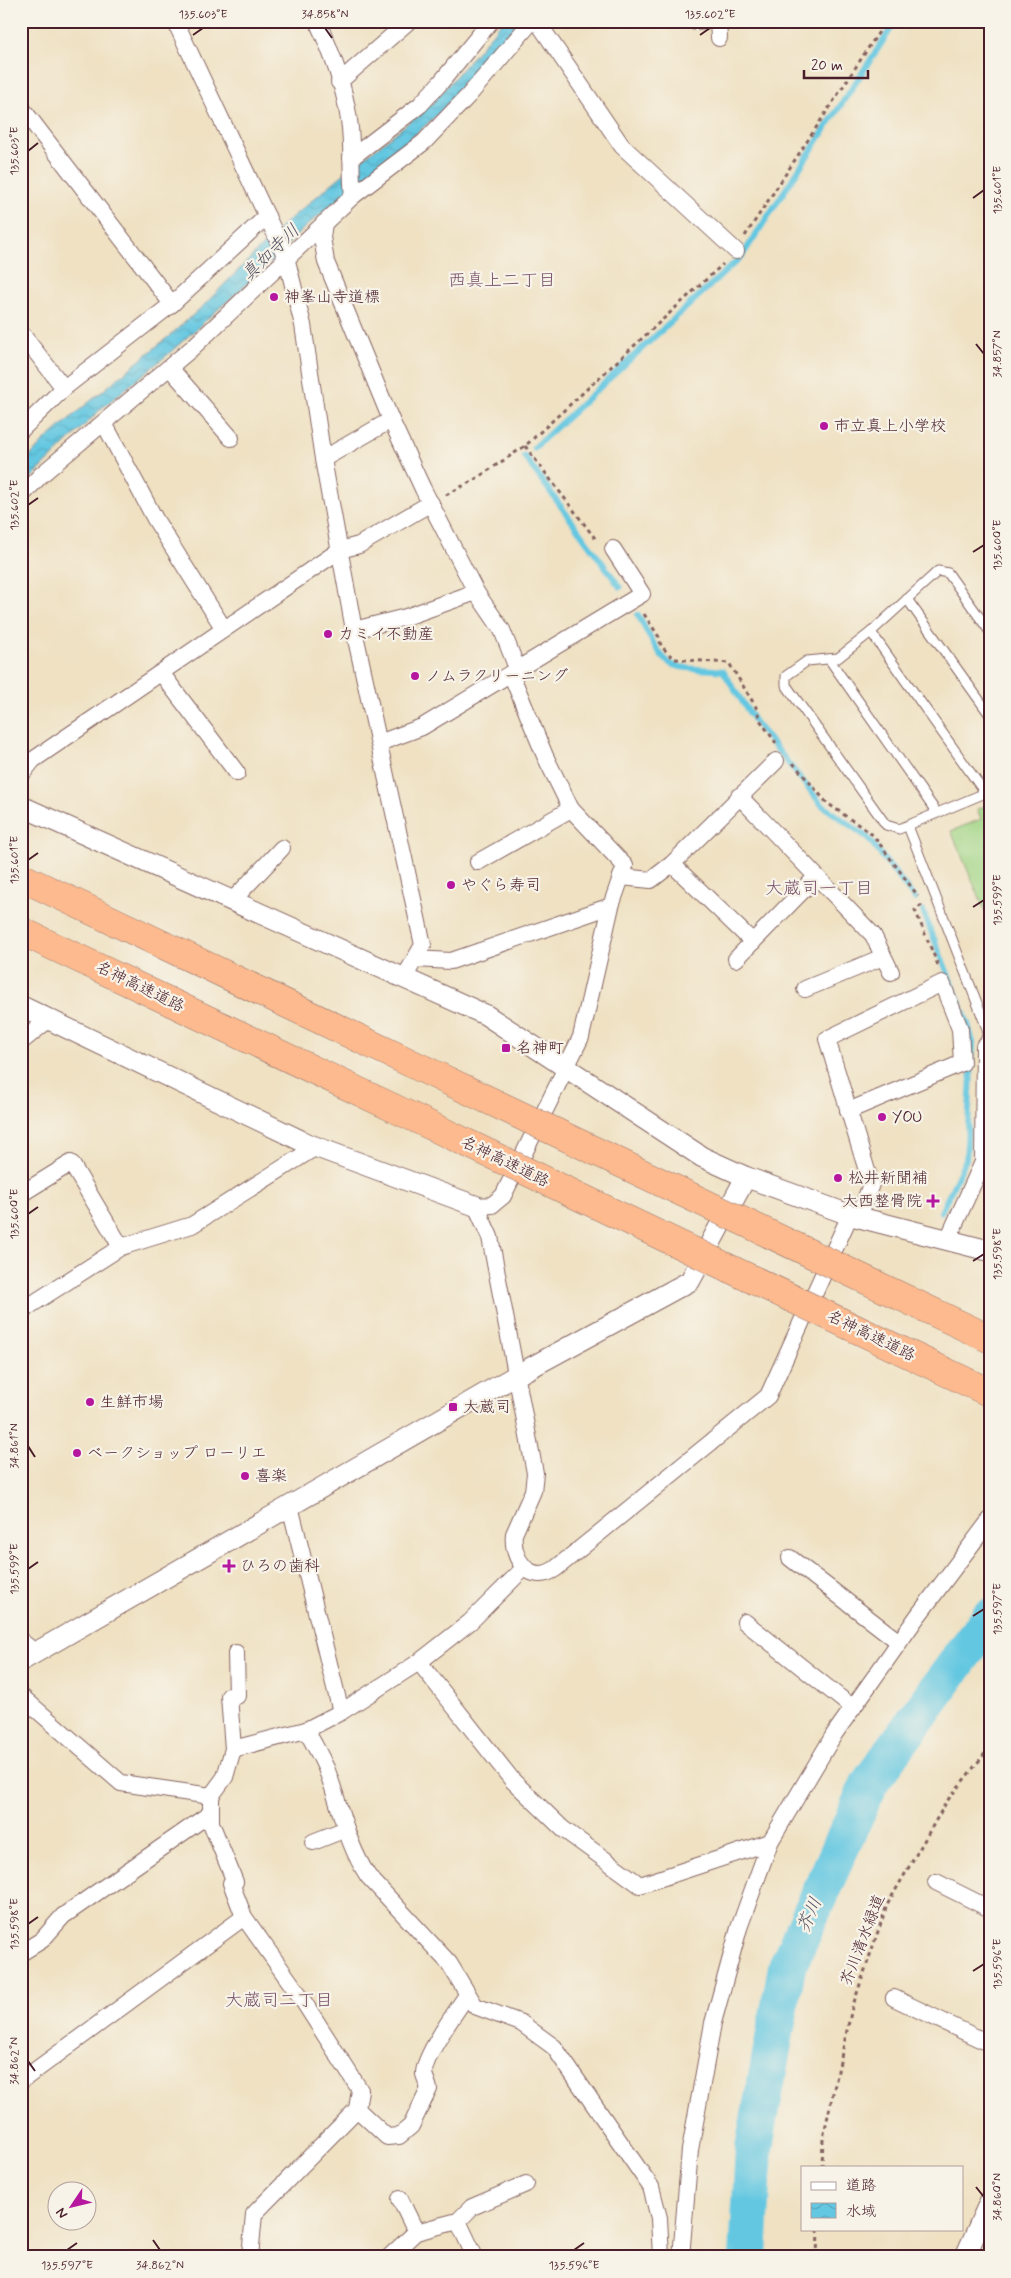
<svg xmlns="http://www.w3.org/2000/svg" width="1011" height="2278" font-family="Mynerve,'Klee One',sans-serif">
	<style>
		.green { fill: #a0d484; stroke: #757a58 }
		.water { fill: url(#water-waves); stroke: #567386 }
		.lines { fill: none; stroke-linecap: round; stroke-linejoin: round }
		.stream { stroke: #63c7e1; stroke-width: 6 }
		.river { stroke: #63c7e1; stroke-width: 38 }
		.service-casing { stroke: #846360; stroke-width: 11 }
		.minor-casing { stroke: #846360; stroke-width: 18 }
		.tertiary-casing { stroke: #846360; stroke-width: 22 }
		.motorway-casing { stroke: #846360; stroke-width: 29 }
		.path { stroke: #846360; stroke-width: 3; stroke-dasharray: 4 4; stroke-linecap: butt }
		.service { stroke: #fff; stroke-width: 9 }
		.minor { stroke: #fff; stroke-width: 16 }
		.tertiary { stroke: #fff; stroke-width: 20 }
		.motorway { stroke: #fcba8e; stroke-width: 28 }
		.motorway-bridge-casing { stroke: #846360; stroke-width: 29; stroke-linecap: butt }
		.motorway-bridge { stroke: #fcba8e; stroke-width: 28 }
		.ticks { fill: none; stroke: #4a1f2b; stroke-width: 2 }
		.poi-dot { fill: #b5179e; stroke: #f7f3e8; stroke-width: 2 }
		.labels { text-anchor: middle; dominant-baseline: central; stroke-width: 4.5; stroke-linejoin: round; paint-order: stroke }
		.poi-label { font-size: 16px; fill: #4a1f2b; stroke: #f7f3e8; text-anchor: start }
		.street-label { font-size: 16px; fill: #4a1f2b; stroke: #f7f3e8 }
		.water-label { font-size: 18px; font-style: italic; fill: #525162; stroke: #f7f3e8 }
		.neighbourhood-label { font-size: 18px; fill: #79536c; stroke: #f7f3e8 }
		.neatline { fill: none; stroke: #4a1f2b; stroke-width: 2 }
		.ticks-label { font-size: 12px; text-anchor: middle; fill: #4a1f2b }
	</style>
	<defs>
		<pattern id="water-waves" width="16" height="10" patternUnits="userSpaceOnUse" patternTransform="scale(1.25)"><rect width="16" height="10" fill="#63c7e1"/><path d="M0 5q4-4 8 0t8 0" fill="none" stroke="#57aac1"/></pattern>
	</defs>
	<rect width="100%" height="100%" fill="#f7f3e8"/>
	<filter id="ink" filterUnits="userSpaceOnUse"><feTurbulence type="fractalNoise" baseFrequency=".02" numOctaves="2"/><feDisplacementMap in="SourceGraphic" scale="10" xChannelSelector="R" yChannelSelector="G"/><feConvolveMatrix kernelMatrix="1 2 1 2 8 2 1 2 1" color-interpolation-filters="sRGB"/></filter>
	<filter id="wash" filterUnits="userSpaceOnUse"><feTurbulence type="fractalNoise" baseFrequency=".0096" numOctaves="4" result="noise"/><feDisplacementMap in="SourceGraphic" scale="20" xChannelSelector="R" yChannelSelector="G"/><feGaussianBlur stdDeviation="1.12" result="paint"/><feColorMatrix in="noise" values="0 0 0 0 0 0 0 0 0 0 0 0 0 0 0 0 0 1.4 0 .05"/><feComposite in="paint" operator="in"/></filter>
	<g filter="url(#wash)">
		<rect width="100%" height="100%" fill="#efe1c2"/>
		<polygon class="green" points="990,804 990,923 951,831 981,819 977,809"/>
		<polygon class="water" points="503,21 520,21 441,111 408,141 305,227 271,262 166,356 103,407 21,488 21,466 44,441 82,408 168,337 202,307 284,224 340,177 432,104"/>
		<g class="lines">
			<g class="stream">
				<polyline points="534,448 742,256 896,21"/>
				<polyline points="524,456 620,587"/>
				<path d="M638 615C645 628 660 660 673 665 685 670 710 669 723 671L755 722 822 805 868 838 915 899"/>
				<polyline points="923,911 968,1024 973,1043 966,1159 941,1212"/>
			</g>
			<polyline class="river" points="748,2257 754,2148 787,1967 869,1784 990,1617"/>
		</g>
	</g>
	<g filter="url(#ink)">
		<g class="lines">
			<g class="service-casing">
				<g id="service">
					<polyline points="907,599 990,715"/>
					<polyline points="871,632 985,793"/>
					<polyline points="990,632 948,573 938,571 871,632 838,658 807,661 786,676 786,685 886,825 899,829 990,791"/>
					<polyline points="829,659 937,813"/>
					<polyline points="908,826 988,1031 984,1046"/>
				</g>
			</g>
			<g class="minor-casing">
				<g id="minor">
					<polyline points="175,21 286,257 303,325 323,459 354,630 423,945 404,978"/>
					<path d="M317 21C332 52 344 86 349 120 353 145 350 171 353 196"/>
					<polyline points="537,21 622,146 736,251"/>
					<polyline points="718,21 719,38"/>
					<polyline points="696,22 713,21"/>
					<polyline points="339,82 409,21"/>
					<polyline points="21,107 172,304"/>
					<polyline points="351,158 420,105 441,82 491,21"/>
					<polyline points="324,223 322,237 326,262 391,420 423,489 476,592 502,630 518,671"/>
					<polyline points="21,333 64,388"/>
					<polyline points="170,368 231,438"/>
					<polyline points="104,423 155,519 224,629"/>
					<polyline points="21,430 64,388 172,304 267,216"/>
					<polyline points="323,459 391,420"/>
					<polyline points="21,496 41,475 191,349 353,196 424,142 469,95 532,21"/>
					<polyline points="354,630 406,617 476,592"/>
					<polyline points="162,674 237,773"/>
					<path d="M511 674 545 756 571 809 625 866 611 906 581 1037 503 1196 492 1205 476 1206 490 1237 535 1473 533 1491 514 1534C511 1559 530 1585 555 1569L768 1396 850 1215"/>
					<polyline points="379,743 422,727 642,594 613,549"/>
					<polyline points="21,775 33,760 340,550 359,545 431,503"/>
					<polyline points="739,796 873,935 891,972"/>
					<polyline points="478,862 571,809"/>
					<polyline points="672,864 753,942"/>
					<polyline points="621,877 651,880 672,864 776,761"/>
					<polyline points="232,901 282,848"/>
					<polyline points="415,959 451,961 611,906"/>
					<polyline points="736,959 816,877"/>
					<polyline points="805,989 883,957"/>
					<polyline points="21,1042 48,1020"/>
					<polyline points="848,1111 962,1063 960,1029 942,983 827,1039 871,1184 859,1217"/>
					<polyline points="21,1194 71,1163 121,1247"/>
					<polyline points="948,1239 983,1162 984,1046"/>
					<polyline points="21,1314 26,1308 121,1247 192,1225 316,1147"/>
					<polyline points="290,1506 341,1712"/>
					<polyline points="790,1558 899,1642"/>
					<polyline points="745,1622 853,1708"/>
					<polyline points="21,1641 35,1652"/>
					<polyline points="236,1653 237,1696 229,1696 233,1749 225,1777 211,1796 211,1823 235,1882 231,1883 244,1917 300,1996 360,2090 357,2109 254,2214 250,2257"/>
					<polyline points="419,1662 513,1781 563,1829 640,1885 770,1842"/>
					<polyline points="21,1696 121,1783 211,1796"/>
					<path d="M306 1730C313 1742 320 1755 326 1768 340 1804 346 1843 368 1876L449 1963 475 2006 521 2023 554 2047 651 2187 659 2218 661 2257"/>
					<polyline points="233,1749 306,1730 341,1712 419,1662 470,1622 524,1568"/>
					<polyline points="313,1842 346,1829"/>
					<polyline points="936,1882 990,1909"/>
					<polyline points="21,1953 42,1940 63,1916 211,1813"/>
					<polyline points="894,1998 990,2044"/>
					<polyline points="21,2081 244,1917"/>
					<path d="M357 2109 387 2137 399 2136 411 2126 429 2089C428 2084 425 2078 424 2074 423 2057 457 2010 467 1995"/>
					<polyline points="400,2199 416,2232"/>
					<polyline points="458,2221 475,2257"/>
					<polyline points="389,2257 416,2232 458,2221 472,2207 526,2184"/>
					<polyline points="681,2257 690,2150 713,2023 739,1928 770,1842 835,1733 917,1617 990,1520"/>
				</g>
			</g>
			<g class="tertiary-casing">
				<g id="tertiary">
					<polyline points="21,806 486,1015 702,1157 746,1177 850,1215 990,1251"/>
					<polyline points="21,1006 308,1144 476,1206"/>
					<polyline points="21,1661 517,1375 690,1281 746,1177"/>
					<polyline points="965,2257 990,2201"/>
				</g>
			</g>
			<g class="motorway-casing">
				<g id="motorway">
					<polyline points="21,877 423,1069"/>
					<polyline points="21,931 402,1112"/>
				</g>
			</g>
			<g class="path">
				<polyline points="745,236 886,21"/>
				<polyline points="525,446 597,541"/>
				<polyline points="446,495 474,480 525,446 723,264"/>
				<polyline points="644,614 659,637 661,646 674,659 729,663 756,707 760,720 776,743"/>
				<polyline points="793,763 827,803 873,835 918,896"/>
				<polyline points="922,905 915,910 938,965"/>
				<polyline points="822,2167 823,2138 852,2008 887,1905 947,1801 990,1747"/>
				<polyline points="817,2257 818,2229"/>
			</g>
			<use href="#service" class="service"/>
			<use href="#minor" class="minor"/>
			<use href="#tertiary" class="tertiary"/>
			<use href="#motorway" class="motorway"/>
			<g class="motorway-bridge-casing">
				<g id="motorway-bridge">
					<polyline points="423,1069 990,1339"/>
					<polyline points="402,1112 990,1393"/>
				</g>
			</g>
			<use href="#motorway-bridge" class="motorway-bridge"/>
		</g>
	</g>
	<path class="ticks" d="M325 28 332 38M193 35 203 28M700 35 710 28M28 151 38 143M973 198 984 190M976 344 984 354M28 505 38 498M973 552 984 545M28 860 38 853M973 907 984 900M28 1214 38 1207M973 1261 984 1254M28 1446 35 1457M28 1569 38 1562M973 1616 984 1609M28 1924 38 1917M973 1971 984 1964M28 2061 35 2071M976 2187 984 2197M153 2240 160 2250M67 2250 77 2243M574 2250 584 2243"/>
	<g class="poi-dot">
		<circle cx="274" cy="297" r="5"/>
		<circle cx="824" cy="426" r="5"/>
		<circle cx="328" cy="634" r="5"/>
		<circle cx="415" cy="676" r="5"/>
		<circle cx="451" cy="885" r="5"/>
		<rect x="501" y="1043" width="10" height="10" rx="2.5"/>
		<circle cx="882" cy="1117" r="5"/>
		<circle cx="838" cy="1178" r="5"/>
		<path d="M930.5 1193.5h5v5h5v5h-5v5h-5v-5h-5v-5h5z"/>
		<circle cx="90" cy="1402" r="5"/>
		<rect x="448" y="1402" width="10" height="10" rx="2.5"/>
		<circle cx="77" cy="1453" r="5"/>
		<circle cx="245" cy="1476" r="5"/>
		<path d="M226.5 1558.5h5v5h5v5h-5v5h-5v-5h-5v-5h5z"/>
	</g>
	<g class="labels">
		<g class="poi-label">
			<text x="284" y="297">神峯山寺道標</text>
			<text x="834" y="426">市立真上小学校</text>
			<text x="338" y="634">カミイ不動産</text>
			<text x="425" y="676">ノムラクリーニング</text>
			<text x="461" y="885">やぐら寿司</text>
			<text x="516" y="1048">名神町</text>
			<text x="892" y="1117">YOU</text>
			<text x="848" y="1178">松井新聞補</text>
			<text x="922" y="1201" text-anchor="end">大西整骨院</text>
			<text x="100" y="1402">生鮮市場</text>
			<text x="463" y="1407">大蔵司</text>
			<text x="87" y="1453">ベークショップ ローリエ</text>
			<text x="255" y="1476">喜楽</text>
			<text x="240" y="1566">ひろの歯科</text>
		</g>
		<g class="street-label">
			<text transform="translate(140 987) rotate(26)">名神高速道路</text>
			<text transform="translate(505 1162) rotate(26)">名神高速道路</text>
			<text transform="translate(871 1336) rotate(26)">名神高速道路</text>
			<text transform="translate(863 1940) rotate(-69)">芥川清水緑道</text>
		</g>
		<g class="water-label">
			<text transform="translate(271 253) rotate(-44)">真如寺川</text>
			<text transform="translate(810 1915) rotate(-66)">芥川</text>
		</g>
		<g class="neighbourhood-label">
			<text x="502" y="281">西真上二丁目</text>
			<text x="819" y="889">大蔵司一丁目</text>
			<text x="279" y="2001">大蔵司二丁目</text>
		</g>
	</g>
	<rect width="1011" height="2278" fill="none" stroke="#f7f3e8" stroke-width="55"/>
	<rect x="801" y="2166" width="162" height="65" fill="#f7f3e8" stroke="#b29e9c"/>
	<rect x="811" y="2182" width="25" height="8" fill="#ffffff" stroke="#b29e9c"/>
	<text x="846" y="2190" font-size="15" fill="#4a1f2b">道路</text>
	<rect x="811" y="2203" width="25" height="15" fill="url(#water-waves)" stroke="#b29e9c"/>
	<text x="846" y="2216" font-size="15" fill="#4a1f2b">水域</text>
	<g transform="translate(72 2206) rotate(235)"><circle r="24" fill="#f7f3e8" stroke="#b29e9c"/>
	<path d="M0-4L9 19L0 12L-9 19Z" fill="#b5179e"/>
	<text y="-8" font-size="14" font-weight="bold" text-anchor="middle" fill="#4a1f2b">N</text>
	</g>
	<path d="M804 70v8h64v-8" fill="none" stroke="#4a1f2b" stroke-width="2.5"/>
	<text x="811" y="70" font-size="15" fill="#4a1f2b" stroke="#f7f3e8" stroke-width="4" paint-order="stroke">20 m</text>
	<rect x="28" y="28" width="956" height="2222" class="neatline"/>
	<g class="ticks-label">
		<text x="203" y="18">135.603°E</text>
		<text x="325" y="18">34.858°N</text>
		<text x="710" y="18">135.602°E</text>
		<text transform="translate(14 151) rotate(-90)" y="4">135.603°E</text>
		<text transform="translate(997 190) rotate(-90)" y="4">135.601°E</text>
		<text transform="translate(997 354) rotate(-90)" y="4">34.857°N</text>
		<text transform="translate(14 505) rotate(-90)" y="4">135.602°E</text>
		<text transform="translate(997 545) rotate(-90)" y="4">135.600°E</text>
		<text transform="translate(14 860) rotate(-90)" y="4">135.601°E</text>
		<text transform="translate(997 900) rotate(-90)" y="4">135.599°E</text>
		<text transform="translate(14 1214) rotate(-90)" y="4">135.600°E</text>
		<text transform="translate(997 1254) rotate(-90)" y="4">135.598°E</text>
		<text transform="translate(14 1446) rotate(-90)" y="4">34.861°N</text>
		<text transform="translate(14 1569) rotate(-90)" y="4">135.599°E</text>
		<text transform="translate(997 1609) rotate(-90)" y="4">135.597°E</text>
		<text transform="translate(14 1924) rotate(-90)" y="4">135.598°E</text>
		<text transform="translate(997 1964) rotate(-90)" y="4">135.596°E</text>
		<text transform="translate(14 2061) rotate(-90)" y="4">34.862°N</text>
		<text transform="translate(997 2197) rotate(-90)" y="4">34.860°N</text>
		<text x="67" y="2269">135.597°E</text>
		<text x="160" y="2269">34.862°N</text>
		<text x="574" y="2269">135.596°E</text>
	</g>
</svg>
